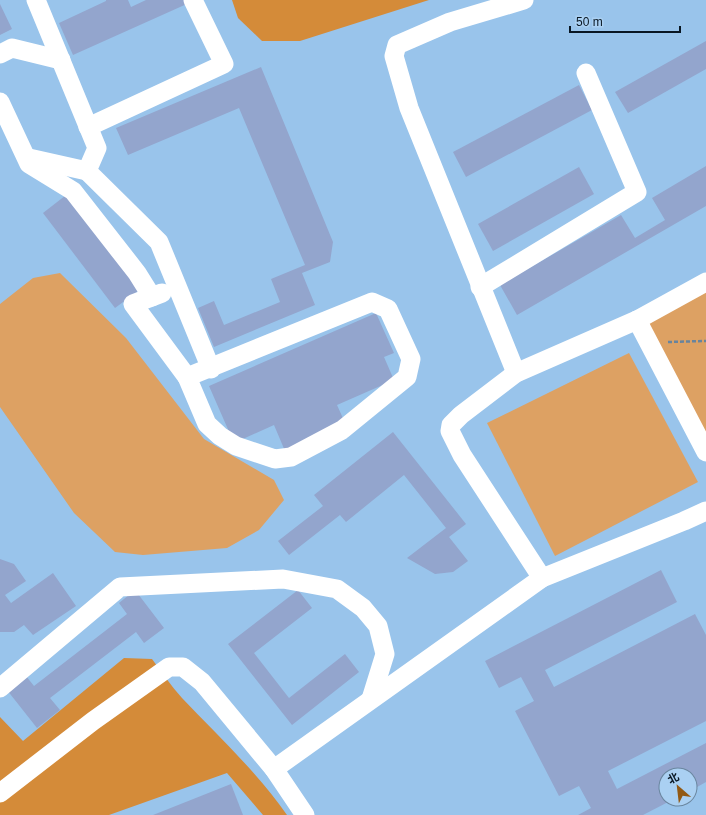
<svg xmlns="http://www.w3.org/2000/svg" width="706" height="815" font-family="Helvetica,'Noto Sans SC',sans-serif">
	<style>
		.built { fill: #99c4eb; fill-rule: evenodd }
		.green { fill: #dda163 }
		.forest { fill: #d48b39 }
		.building { fill: #93a5cd }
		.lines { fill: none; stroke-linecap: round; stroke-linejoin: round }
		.path { stroke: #68849d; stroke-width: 2.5; stroke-dasharray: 4 2; stroke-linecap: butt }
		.minor { stroke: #fff; stroke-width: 19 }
	</style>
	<rect width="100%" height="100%" fill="#aad0f2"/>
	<path class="built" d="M0 0H706V815H0ZM666 775H690V799H666Z"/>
	<g class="green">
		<polygon points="60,273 126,338 204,439 274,480 284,500 259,530 227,548 143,555 115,552 74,513 0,407 0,304 33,278"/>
		<polygon points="706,283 706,456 637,320"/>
		<polygon points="629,353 698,482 555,556 487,423"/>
	</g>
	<g class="forest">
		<polygon points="232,0 429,0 300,41 262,41 238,18"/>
		<path d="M124 658 152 659C162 672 171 686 182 698 218 736 257 772 287 815H263L227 773 109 815H0V717L23 741Z"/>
	</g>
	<g class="building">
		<polygon points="106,0 128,0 131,7 146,0 188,0 189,3 73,55 59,23 106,1"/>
		<polygon points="0,4 12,29 0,35"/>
		<polygon points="706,41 706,69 628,113 615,92"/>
		<polygon points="261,67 333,242 330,262 302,273 315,305 214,347 198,308 214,301 224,325 280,302 271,279 305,265 239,108 128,155 116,128"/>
		<polygon points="579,85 592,110 466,177 453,152"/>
		<polygon points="706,166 706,206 517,315 500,285 621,215 635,238 665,220 652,198"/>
		<polygon points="579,167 594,194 493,251 478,224"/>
		<polygon points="70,192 142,288 115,308 43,213"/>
		<polygon points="376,313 394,353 384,357 394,380 337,405 346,425 285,451 274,425 234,443 209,386"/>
		<polygon points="393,432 466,524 449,537 468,561 453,572 435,574 407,558 446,528 404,475 346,522 340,515 289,555 278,541 323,506 314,495"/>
		<polygon points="0,559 14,564 26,581 5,595 11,603 53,573 76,606 33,635 24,625 14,632 0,632"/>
		<polygon points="661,570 677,602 545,670 554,687 695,614 706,635 706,721 608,771 617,789 706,743 706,782 690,791 690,775 666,775 666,799 674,799 643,815 578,815 591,808 579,786 559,796 515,711 534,701 521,677 499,688 485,661"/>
		<polygon points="135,590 164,628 144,643 136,632 50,698 60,710 37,728 7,690 26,676 34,686 127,614 119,603"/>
		<polygon points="298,590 312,608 254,653 289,698 345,654 359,672 292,725 228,644"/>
		<polygon points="231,784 243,815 153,815"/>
	</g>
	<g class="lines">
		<polyline class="path" points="668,342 706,341"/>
		<g class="minor">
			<polyline points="36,0 97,148 87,171 159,242 211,369"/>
			<polyline points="0,54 12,48 61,60"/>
			<polyline points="0,102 29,164 73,191 137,273 152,297"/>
			<polyline points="88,127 224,64 193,0"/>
			<polyline points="29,158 87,171"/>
			<polyline points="480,287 637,192 586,73"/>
			<polyline points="162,293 133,304 187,377"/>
			<polygon points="372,302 388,309 411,359 407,377 342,430 291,457 275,459 236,446 220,436 207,424 187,377"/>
			<polyline points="637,320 706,452"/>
			<polyline points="516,373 409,108 394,56 397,45 450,22 524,0"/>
			<polyline points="542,578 462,455 450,431 451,425 461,415 516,373 637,320 706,282"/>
			<polyline points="0,688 120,587 283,579 337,589 363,608 378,626 385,654 371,699"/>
			<polyline points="274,769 542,578 684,521 706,511"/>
			<polyline points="0,793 93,721 169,667 183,667 202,682 274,769 305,815"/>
		</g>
	</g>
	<g transform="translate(678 787) rotate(332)"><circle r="19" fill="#aad0f2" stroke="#6a869f"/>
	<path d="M0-3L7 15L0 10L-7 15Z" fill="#925913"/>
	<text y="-6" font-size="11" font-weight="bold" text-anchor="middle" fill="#091723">北</text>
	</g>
	<path d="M570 26v6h110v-6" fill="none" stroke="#091723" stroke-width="2"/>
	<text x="576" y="26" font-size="12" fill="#091723" stroke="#aad0f2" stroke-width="3" paint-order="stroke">50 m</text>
</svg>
